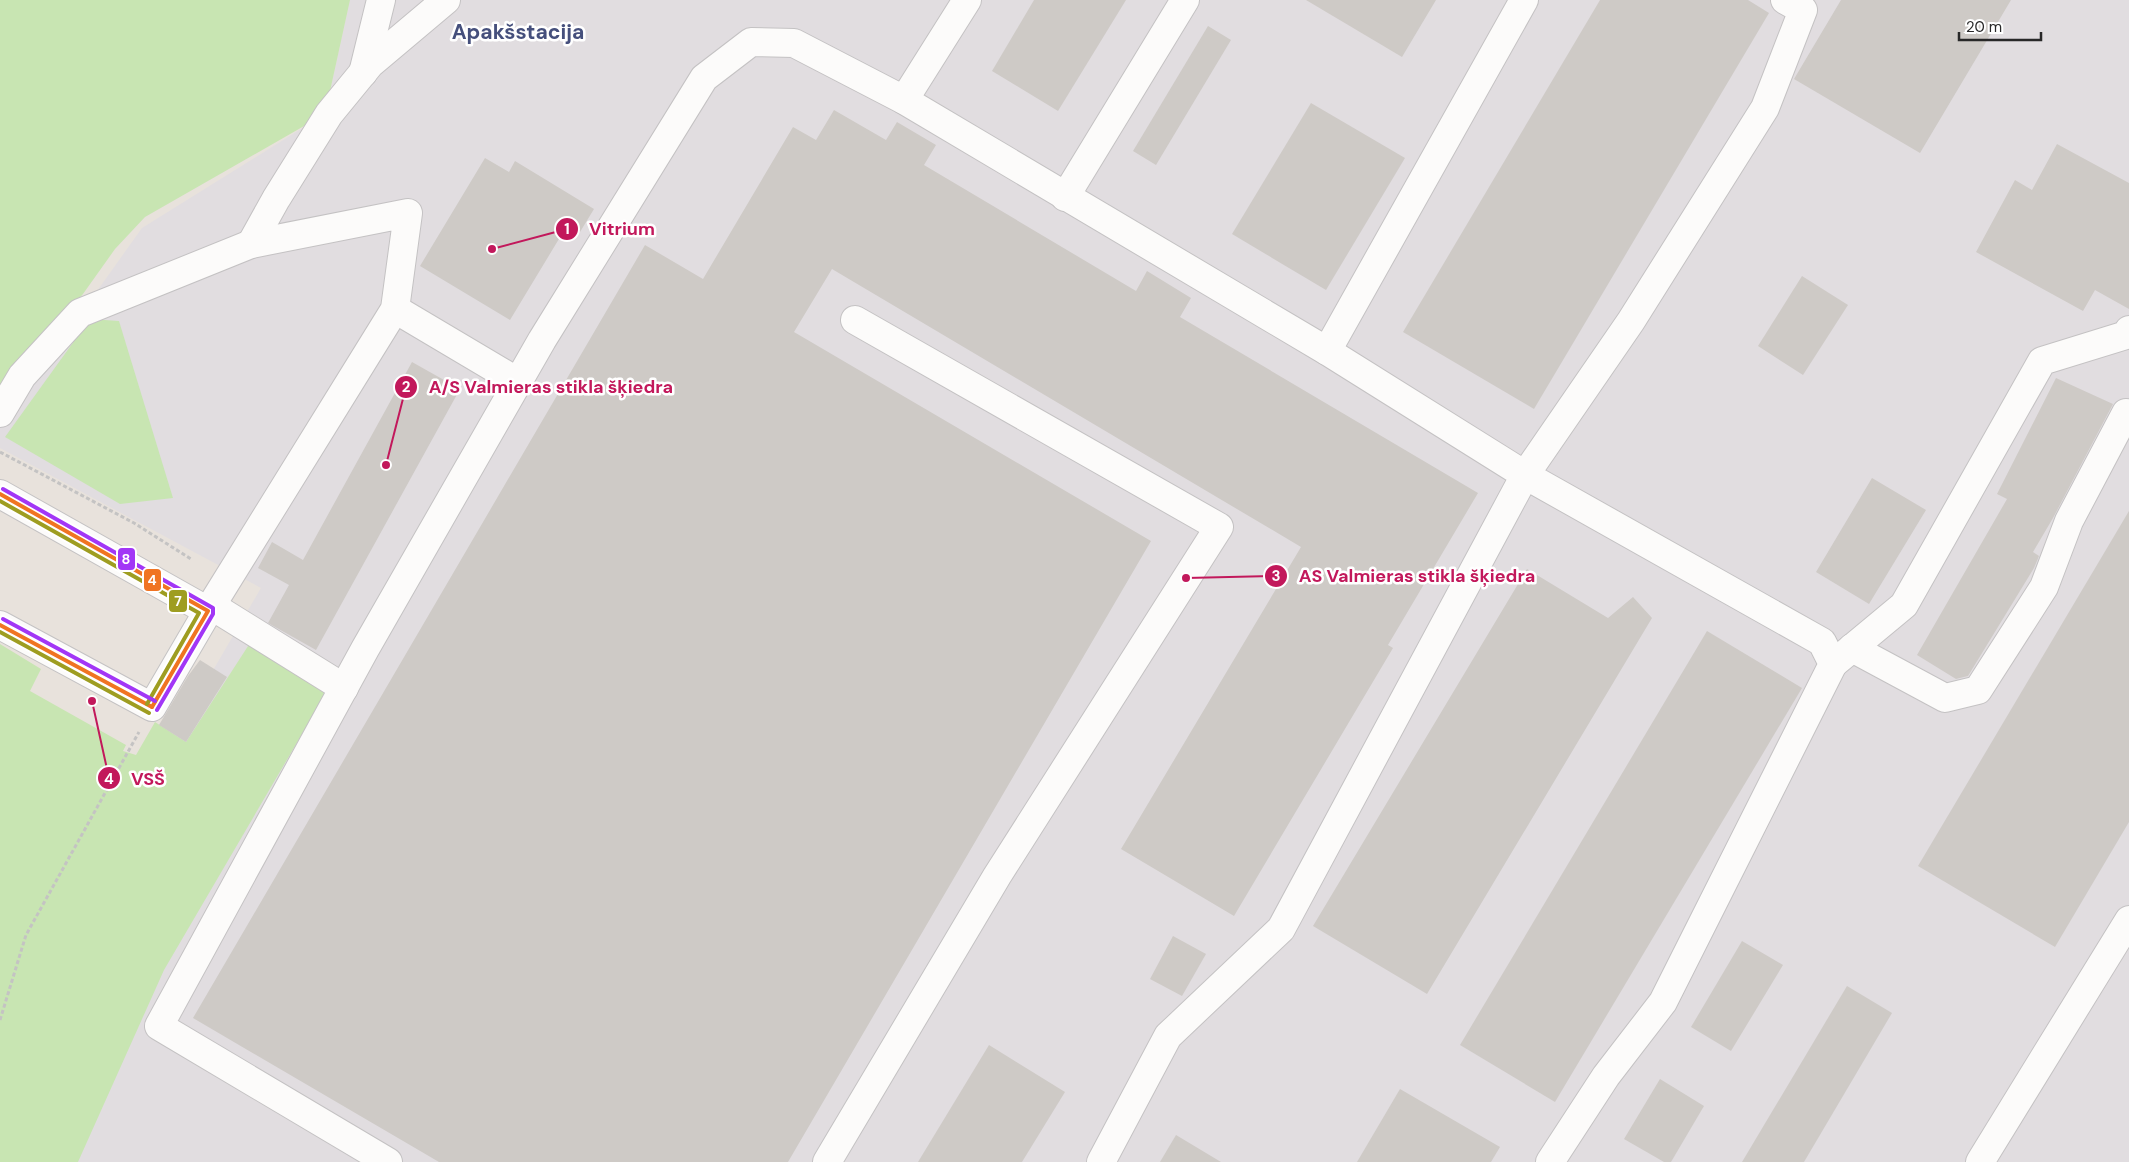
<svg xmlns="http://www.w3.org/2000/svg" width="2129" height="1162" font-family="'DM Sans',sans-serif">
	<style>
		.industrial { fill: #e1dde0 }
		.green { fill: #c8e5b2 }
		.building { fill: #cecac6 }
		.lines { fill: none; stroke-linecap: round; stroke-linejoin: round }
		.minor-casing { stroke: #c4c2c3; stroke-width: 30 }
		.path { stroke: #c4c3c3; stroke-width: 3; stroke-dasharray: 4 2.5; stroke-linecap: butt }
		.minor { stroke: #fcfbfa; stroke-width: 28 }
		.bus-1-casing { stroke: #fff; stroke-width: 8 }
		.bus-2-casing { stroke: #fff; stroke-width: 8 }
		.bus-3-casing { stroke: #fff; stroke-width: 8 }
		.bus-1 { stroke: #f07422; stroke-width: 4 }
		.bus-2 { stroke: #9e9d21; stroke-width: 4 }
		.bus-3 { stroke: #a236f6; stroke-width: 4 }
		.labels { text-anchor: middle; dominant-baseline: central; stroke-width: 5; stroke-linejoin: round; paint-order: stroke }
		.district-label { font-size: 21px; font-weight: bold; fill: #454f7c; stroke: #fff }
		.leader { fill: none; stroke: #c2185b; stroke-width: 2 }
		.callout-dot { fill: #c2185b; stroke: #fff; stroke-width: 2 }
		.mark-label { font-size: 15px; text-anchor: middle; font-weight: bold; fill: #fff }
		.callout-label { font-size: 18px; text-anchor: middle; font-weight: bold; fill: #c2185b; stroke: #fff; stroke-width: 5; stroke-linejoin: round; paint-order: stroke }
		.line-badge { stroke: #fff; stroke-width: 2 }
		.badge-label { font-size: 14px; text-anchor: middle; font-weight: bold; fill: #fff }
	</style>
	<rect width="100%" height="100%" fill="#e8e2dc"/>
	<polygon class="industrial" points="350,0 2129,0 2129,1162 14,1162 184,720 261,588 0,448 0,427 142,228 325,114"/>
	<g class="green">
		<polygon points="0,0 350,0 325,114 145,217 115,249 83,294 0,388"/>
		<polygon points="90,319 119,321 173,498 120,504 5,437"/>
		<polygon points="250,643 326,693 164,970 78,1162 0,1162 0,644 41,669 30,691 126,745 123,751 136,755 155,722 186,742"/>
	</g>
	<g class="building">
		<polygon points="1034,0 1126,0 1058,111 992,71"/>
		<polygon points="1306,0 1436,0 1402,57"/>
		<polygon points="1600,0 1748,0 1769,13 1534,409 1403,332"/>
		<polygon points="1841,0 2011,0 1920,153 1794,79"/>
		<polygon points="1208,26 1231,40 1156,165 1133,151"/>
		<polygon points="1311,103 1405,158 1326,290 1232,234"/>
		<polygon points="834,110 886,140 897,122 936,145 924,165 1136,291 1147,271 1191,298 1180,317 1478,493 1388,645 1393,648 1234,916 1121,849 1301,547 832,269 794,332 1151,541 788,1162 439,1162 193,1018 645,245 703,279 793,127 816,140"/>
		<polygon points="2057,144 2129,183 2129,309 2095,290 2083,311 1976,252 2015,180 2032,190"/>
		<polygon points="485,158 509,172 515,161 594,209 580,232 568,224 510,320 420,266"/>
		<polygon points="1802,276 1848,305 1803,375 1758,346"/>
		<polygon points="412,362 460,389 316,650 268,623 289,585 258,568 272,542 303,560"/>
		<polygon points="2056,378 2113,404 2053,518 2033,552 2039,556 2034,568 1968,676 1956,679 1917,655 2007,499 1997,494"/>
		<polygon points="1872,478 1926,510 1869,604 1816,572"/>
		<polygon points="2129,511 2129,822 2055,947 1918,866"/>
		<polygon points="1527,569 1608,618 1633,597 1652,618 1427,994 1313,926"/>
		<polygon points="1707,631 1802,688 1555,1102 1460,1045"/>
		<polygon points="200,660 227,677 186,742 159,725 188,676"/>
		<polygon points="1173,936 1206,954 1182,996 1150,979"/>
		<polygon points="1742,941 1783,965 1731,1051 1691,1027"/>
		<polygon points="1847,986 1892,1013 1804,1162 1742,1162"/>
		<polygon points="989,1045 1065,1092 1022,1162 918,1162"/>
		<polygon points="1660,1079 1704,1106 1671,1162 1664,1162 1624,1139"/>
		<polygon points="1400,1089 1500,1147 1491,1162 1357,1162"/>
		<polygon points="1176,1135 1221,1162 1160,1162"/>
	</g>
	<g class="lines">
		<g class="minor-casing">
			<g id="minor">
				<polyline points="363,73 381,0"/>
				<polyline points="904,100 967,0"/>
				<polyline points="1065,197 1185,0"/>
				<polyline points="251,244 276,199 329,114 370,64 446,0"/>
				<polyline points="395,309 518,382"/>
				<polyline points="1327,351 1524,0"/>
				<polyline points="0,413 22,376 80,313 251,244 408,213 395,309 208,611 152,707 0,625"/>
				<polyline points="0,494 208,611"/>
				<polyline points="212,606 344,688"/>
				<polyline points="1852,648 1945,698 1978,690 2044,587 2069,521 2126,413 2129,414"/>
				<polyline points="1833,664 1904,605 2042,361 2126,335 2129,330"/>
				<polyline points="388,1162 159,1026 365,649 542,340 704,78 751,42 794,43 904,100 1327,351 1525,475 1281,929 1168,1036 1101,1162"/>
				<polyline points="827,1162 997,876 1219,527 855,320"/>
				<polyline points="1550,1162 1606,1076 1663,1002 1833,664 1822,642 1525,475 1631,321 1765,108 1803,10 1785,0"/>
				<polyline points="1980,1162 2129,920"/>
			</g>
		</g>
		<g class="path">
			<polyline points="0,452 134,523 191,559"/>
			<polyline points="0,1020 26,935 139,732"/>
		</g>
		<use href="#minor" class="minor"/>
		<g class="bus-1-casing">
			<g id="bus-1">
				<polyline points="0,494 208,611 152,707"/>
				<polyline points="0,625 152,707"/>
			</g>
		</g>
		<g class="bus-2-casing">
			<g id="bus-2">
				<polyline points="0,501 199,613 147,704"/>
				<polyline points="0,632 149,713"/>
			</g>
		</g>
		<g class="bus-3-casing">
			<g id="bus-3">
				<polyline points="3,489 213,608 213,614 157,710"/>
				<polyline points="3,619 155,701"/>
			</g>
		</g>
		<use href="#bus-1" class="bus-1"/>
		<use href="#bus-2" class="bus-2"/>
		<use href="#bus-3" class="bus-3"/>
	</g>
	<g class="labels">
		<g class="district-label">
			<text x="518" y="32">Apakšstacija</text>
		</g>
	</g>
	<path class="leader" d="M492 249L567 229M386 465L406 387M1186 578L1276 576M92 701L109 778"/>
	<g class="callout-dot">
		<circle cx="492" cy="249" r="5"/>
		<circle cx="386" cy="465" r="5"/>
		<circle cx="1186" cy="578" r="5"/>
		<circle cx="92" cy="701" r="5"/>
		<circle cx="567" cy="229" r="12"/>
		<circle cx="406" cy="387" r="12"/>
		<circle cx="1276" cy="576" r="12"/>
		<circle cx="109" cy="778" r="12"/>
	</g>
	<g class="mark-label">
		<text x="567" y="234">1</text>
		<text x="406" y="392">2</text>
		<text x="1276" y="581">3</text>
		<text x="109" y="784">4</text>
	</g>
	<g class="callout-label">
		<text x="622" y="235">Vitrium</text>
		<text x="551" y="393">A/S Valmieras stikla šķiedra</text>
		<text x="1417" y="582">AS Valmieras stikla šķiedra</text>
		<text x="148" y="785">VSŠ</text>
	</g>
	<g class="line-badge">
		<rect x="117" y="547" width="19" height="24" rx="5" fill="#a236f6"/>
		<rect x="143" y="568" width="19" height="24" rx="5" fill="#f07422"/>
		<rect x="168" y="589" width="20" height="24" rx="5" fill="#9e9d21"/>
	</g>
	<g class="badge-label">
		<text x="126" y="564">8</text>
		<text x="152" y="585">4</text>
		<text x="178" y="606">7</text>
	</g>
	<path d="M1959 32v8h82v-8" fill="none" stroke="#282828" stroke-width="2.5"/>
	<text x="1966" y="32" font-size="15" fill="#282828" stroke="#ffffff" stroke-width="4" paint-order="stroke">20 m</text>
</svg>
